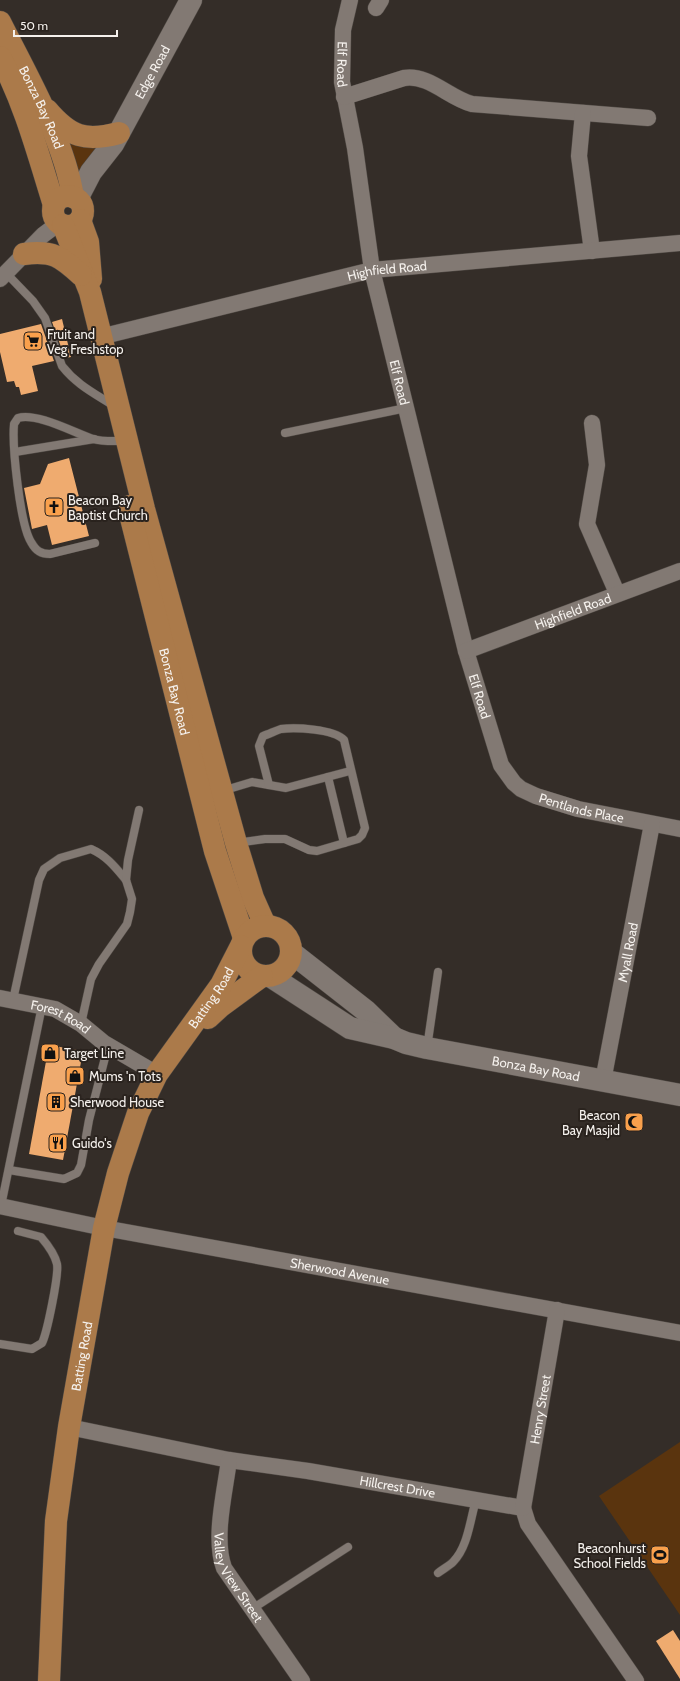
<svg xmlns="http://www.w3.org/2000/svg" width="680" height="1681" font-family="Cabin,sans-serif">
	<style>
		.green { fill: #5a340e }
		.building { fill: #efab6f }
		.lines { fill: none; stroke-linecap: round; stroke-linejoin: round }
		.lane-casing { stroke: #504a45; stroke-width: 9 }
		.street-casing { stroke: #504a45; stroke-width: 17 }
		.secondary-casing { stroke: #504a45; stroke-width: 23 }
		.primary-casing { stroke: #504a45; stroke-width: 23 }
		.lane { stroke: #827973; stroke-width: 8 }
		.street { stroke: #827973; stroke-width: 16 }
		.secondary { stroke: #827973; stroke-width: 22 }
		.primary { stroke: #ab7a4a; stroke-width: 22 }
		.labels { text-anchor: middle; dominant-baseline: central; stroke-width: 4; stroke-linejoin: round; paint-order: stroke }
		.street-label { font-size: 13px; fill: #f5f1ed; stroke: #2a231e }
		.poi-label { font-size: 13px; fill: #f5f1ed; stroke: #2a231e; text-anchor: start }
	</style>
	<rect width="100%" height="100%" fill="#342d28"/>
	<g class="green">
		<polygon points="66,137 100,142 82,170 76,172"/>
		<polygon points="680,1442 680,1615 599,1496"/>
	</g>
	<g class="building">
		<polygon points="62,319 71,357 65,358 52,322"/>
		<polygon points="41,324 54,361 32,366 38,391 21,395 19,387 16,387 14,381 7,382 0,352 0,334"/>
		<polygon points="69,458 89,536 52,545 47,525 32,529 24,488 40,484 48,464"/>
		<polygon points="49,1045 83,1051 63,1160 29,1154"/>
		<polygon points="673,1630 680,1641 680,1679 656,1641"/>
	</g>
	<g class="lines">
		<g class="lane-casing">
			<g id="lane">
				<path d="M6 273 33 301 45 318 62 366C77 385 94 393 114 406"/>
				<polyline points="285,433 406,408"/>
				<polyline points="15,452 94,439"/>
				<path d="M95 543 50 554C41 554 36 551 31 542 20 524 12 447 14 424L18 418C36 412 75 433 93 439 103 442 115 441 125 441"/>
				<polyline points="328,777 344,843"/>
				<polyline points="222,791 252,782 286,788 350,771"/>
				<path d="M236 843 265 839H285L309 850 317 851 358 839 362 835 365 828 344 740C334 729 295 727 281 729 275 731 269 734 263 736L259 746 269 785"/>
				<path d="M13 1000 39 880 44 869 60 858 91 849C107 856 116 868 126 880"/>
				<polyline points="81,1024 91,979 99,964 127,924 130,912 132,899 126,880 128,860 139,810"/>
				<polyline points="427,1048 438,972"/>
				<polyline points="9,1170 64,1179 77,1173 81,1165 89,1120 108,1046"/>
				<polyline points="1,1206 42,1006"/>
				<path d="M0 1344 32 1349 42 1343C47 1333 59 1275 57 1264 55 1255 47 1244 41 1237L18 1231"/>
				<path d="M438 1573C443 1569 449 1566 453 1562 468 1547 470 1520 476 1500"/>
				<polyline points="252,1609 348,1547"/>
			</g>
		</g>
		<g class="street-casing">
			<g id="street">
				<path id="s1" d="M350 0 343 30 342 82 355 148 372 270 466 651 501 765 514 783 521 789 536 796 578 809 680 829"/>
				<polyline points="376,8 381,0"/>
				<path d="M344 97 404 78C429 74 449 98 472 104L648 118"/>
				<polyline points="583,113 579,156 592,251"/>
				<polyline points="0,279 43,235 59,223"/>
				<path id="s2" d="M100 337 372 270 680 243"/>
				<polyline points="592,423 597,465 587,524 617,593"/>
				<path id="s3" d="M466 651 680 571"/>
				<path id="s4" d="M0 998 55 1009 81 1024 104 1043 157 1074"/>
				<path id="s5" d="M603 1081 652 824"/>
				<path id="s6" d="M0 1206 104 1228 680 1333"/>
				<path id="s7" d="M69 1427 229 1460 308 1471 523 1508 528 1524 636 1681"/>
				<path id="s8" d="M229 1460C225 1492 213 1538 224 1568L302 1681"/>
				<path id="s9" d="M523 1508 557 1310"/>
			</g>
		</g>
		<g class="secondary-casing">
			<g id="secondary">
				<path id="s10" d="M77 199 91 172 113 144 191 0"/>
				<polyline points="292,953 366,1011 394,1038"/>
				<path id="s11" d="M270 976 350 1028 394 1038 406 1043 427 1048 680 1095"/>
			</g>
		</g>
		<g class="primary-casing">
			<g id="primary">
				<path id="s12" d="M0 22C26 74 64 139 73 197"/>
				<path d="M0 57C25 104 38 154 54 205"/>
				<path d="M47 110C70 137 85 142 119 133"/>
				<circle cx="68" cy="211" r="15"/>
				<polyline points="80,220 88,242 91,279"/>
				<polyline points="63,225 90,292 144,509 236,843 253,898 265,925"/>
				<path d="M24 254C53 250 61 257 81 275"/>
				<path id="s13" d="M130 506 131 518 215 851 244 938"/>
				<circle cx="266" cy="951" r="25"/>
				<polyline points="208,1018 221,1006 262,976"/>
				<path id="s14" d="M49 1681 56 1521 69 1427 104 1228 118 1173 138 1113 157 1074 221 985 241 946"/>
			</g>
		</g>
		<use href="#lane" class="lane"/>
		<use href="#street" class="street"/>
		<use href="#secondary" class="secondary"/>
		<use href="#primary" class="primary"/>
	</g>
	<defs>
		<g id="supermarket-square" transform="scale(1)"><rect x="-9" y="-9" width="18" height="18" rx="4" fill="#f9a04c" stroke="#2a231e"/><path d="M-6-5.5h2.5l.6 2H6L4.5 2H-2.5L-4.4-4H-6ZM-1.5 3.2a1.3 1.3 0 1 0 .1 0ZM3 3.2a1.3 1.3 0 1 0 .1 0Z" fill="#111"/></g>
		<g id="church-square" transform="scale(1)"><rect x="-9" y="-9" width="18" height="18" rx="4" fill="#f9a04c" stroke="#2a231e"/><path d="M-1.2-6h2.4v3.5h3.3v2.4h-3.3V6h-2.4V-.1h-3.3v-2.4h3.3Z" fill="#111"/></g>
		<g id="shop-square" transform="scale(1)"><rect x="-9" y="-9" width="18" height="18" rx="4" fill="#f9a04c" stroke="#2a231e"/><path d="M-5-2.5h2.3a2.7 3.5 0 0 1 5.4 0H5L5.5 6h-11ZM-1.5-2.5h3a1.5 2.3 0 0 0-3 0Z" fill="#111"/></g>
		<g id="building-square" transform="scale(1)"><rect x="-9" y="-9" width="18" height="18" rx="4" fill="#f9a04c" stroke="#2a231e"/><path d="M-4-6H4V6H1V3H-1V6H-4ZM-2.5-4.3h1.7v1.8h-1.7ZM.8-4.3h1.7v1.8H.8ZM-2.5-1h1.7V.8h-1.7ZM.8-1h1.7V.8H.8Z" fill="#111"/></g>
		<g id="mosque-square" transform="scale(1)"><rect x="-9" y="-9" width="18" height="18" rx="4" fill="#f9a04c" stroke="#2a231e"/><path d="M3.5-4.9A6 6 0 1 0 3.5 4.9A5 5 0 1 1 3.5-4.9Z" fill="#111"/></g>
		<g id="restaurant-square" transform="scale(1)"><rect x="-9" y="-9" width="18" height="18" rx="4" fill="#f9a04c" stroke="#2a231e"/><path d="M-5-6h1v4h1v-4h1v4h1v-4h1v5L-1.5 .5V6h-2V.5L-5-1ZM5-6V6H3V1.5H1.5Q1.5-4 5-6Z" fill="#111"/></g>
		<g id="stadium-square" transform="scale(1)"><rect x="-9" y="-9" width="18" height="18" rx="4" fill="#f9a04c" stroke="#2a231e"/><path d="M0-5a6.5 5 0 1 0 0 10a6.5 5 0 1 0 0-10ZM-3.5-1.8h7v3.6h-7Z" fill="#111"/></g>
	</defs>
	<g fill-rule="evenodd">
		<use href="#supermarket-square" x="33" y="341"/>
		<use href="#church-square" x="54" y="507"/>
		<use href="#shop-square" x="50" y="1053"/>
		<use href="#shop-square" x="75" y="1076"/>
		<use href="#building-square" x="56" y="1102"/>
		<use href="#mosque-square" x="634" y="1122"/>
		<use href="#restaurant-square" x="58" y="1143"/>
		<use href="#stadium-square" x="660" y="1555"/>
	</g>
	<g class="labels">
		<g class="street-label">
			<text stroke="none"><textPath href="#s1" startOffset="65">Elf Road</textPath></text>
			<text stroke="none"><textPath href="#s10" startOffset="148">Edge Road</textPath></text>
			<text stroke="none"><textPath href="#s12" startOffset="95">Bonza Bay Road</textPath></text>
			<text stroke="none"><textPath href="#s2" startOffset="295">Highfield Road</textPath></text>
			<text stroke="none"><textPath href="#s1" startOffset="389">Elf Road</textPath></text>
			<text stroke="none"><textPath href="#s3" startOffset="114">Highfield Road</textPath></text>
			<text stroke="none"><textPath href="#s13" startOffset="191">Bonza Bay Road</textPath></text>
			<text stroke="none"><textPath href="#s1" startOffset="713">Elf Road</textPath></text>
			<text stroke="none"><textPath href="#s1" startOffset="880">Pentlands Place</textPath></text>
			<text stroke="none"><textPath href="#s5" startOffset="131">Myall Road</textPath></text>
			<text stroke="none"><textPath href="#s14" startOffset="714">Batting Road</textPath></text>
			<text stroke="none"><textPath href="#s4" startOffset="64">Forest Road</textPath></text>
			<text stroke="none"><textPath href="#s11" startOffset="286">Bonza Bay Road</textPath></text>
			<text stroke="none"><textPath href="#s6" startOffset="346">Sherwood Avenue</textPath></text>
			<text stroke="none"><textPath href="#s14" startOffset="327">Batting Road</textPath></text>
			<text stroke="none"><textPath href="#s9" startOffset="100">Henry Street</textPath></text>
			<text stroke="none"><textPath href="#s7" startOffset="334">Hillcrest Drive</textPath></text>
			<text stroke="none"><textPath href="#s8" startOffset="123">Valley View Street</textPath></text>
		</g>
		<g class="poi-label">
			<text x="47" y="334">Fruit and<tspan x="47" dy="15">Veg Freshstop</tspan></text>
			<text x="68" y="500">Beacon Bay<tspan x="68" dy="15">Baptist Church</tspan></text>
			<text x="64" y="1053">Target Line</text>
			<text x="89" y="1076">Mums 'n Tots</text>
			<text x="70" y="1102">Sherwood House</text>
			<text x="620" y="1115" text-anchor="end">Beacon<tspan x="620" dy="15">Bay Masjid</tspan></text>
			<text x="72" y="1143">Guido's</text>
			<text x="646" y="1548" text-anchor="end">Beaconhurst<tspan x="646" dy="15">School Fields</tspan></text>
		</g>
	</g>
	<path d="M14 30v6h103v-6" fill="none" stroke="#f5f1ed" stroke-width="2"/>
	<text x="20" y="30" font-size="12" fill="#f5f1ed" stroke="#2a231e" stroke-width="3" paint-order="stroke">50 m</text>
</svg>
